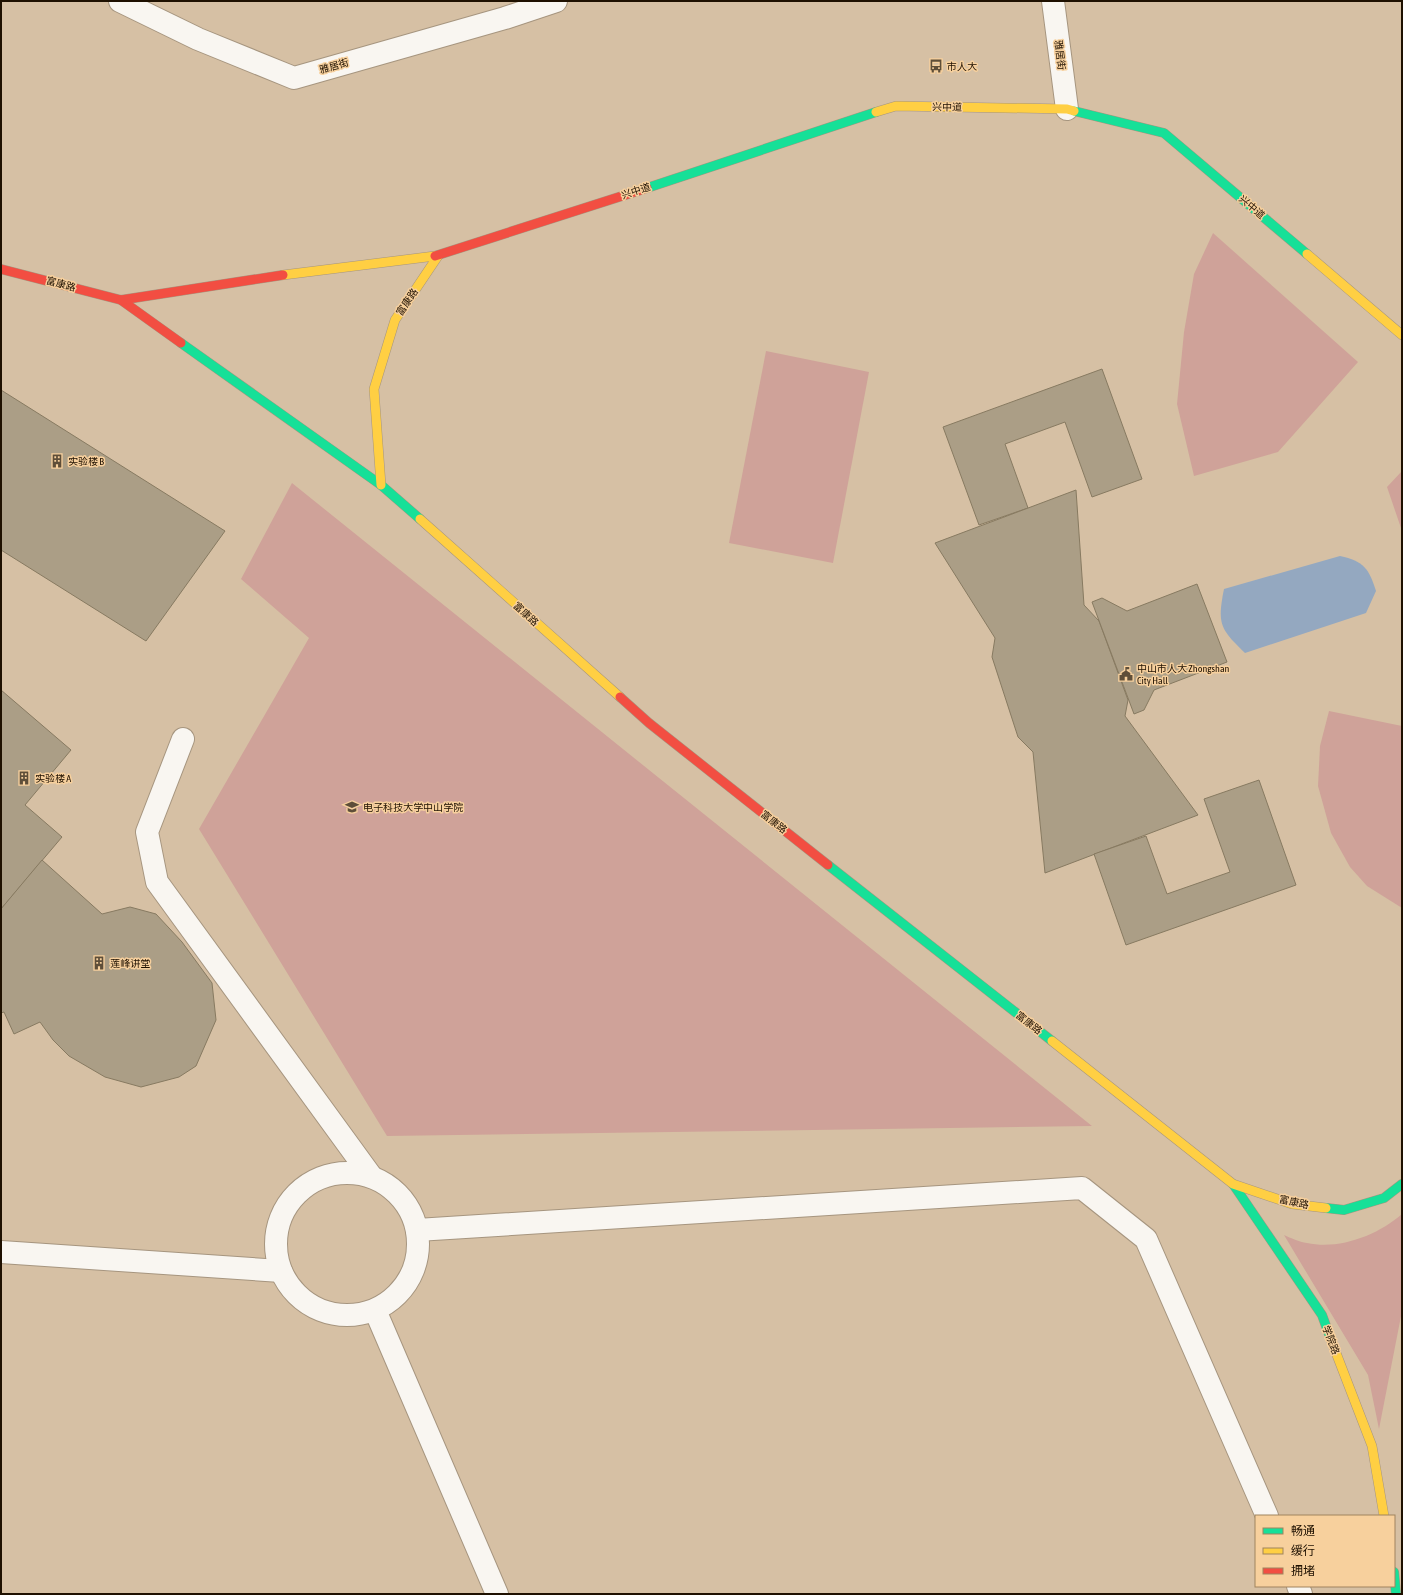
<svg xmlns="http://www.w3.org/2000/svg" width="1403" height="1595" font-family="'Asap Condensed','Noto Sans SC',sans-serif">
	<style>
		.green { fill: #cfa299 }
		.water { fill: #94a8c0 }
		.building { fill: #ab9e86; stroke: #877a61 }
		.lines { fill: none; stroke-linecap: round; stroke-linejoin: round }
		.street-casing { stroke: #a6957f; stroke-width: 24 }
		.fast-casing { stroke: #a6957f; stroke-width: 10 }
		.slow-casing { stroke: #a6957f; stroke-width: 10 }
		.jam-casing { stroke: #a6957f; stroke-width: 10 }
		.street { stroke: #f9f6f1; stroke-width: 22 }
		.fast { stroke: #16e098; stroke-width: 9 }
		.slow { stroke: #ffcf43; stroke-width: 9 }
		.jam { stroke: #f24e42; stroke-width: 9 }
		.labels { text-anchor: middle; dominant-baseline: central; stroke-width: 3; stroke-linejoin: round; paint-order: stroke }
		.street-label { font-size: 10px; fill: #1e1000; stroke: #f7d09d }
		.poi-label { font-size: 10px; fill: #1e1000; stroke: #f7d09d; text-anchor: start }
	</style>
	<rect width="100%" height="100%" fill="#d6c0a4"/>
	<g class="green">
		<polygon points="1213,233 1358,362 1278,452 1194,476 1177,404 1184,332 1194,274"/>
		<polygon points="766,351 869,372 833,563 729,543"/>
		<polygon points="1402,471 1402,531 1387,487"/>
		<polygon points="292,483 1092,1126 387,1136 199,829 309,638 241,579"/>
		<polygon points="1329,711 1402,726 1402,908 1367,886 1350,867 1331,833 1318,786 1320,746"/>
		<path d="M1402 1214V1311L1379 1429 1368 1375 1284 1235C1291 1238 1299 1242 1307 1243 1340 1250 1378 1235 1402 1214Z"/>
	</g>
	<path class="water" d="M1340 556C1364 561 1369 569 1376 591L1366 613 1245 653C1220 629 1217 624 1224 589Z"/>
	<g class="building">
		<polygon points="1102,369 1142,479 1092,497 1065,422 1005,444 1028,508 979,525 943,427"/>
		<polygon points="1,390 225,531 146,641 1,550"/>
		<polygon points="1076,490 1084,605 1099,621 1128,700 1125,716 1198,815 1045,873 1033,752 1018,737 992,657 995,638 935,543"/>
		<polygon points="1197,584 1227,662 1154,690 1144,710 1134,714 1092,602 1102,598 1127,611"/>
		<polygon points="1,690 71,750 25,805 62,837 1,909"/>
		<polygon points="1259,780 1296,885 1126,945 1094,854 1146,836 1167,894 1230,872 1204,799"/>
		<polygon points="42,860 102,914 130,907 156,914 182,942 212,983 216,1020 196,1066 179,1077 141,1087 105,1077 69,1056 53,1040 40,1022 14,1034 4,1012 1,1013 1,909"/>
	</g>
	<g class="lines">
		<g class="street-casing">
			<g id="street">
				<polyline points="120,1 198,39 294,78 505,18 556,1"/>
				<polyline points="1053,1 1067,109"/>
				<polyline points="183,739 147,832 157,882 371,1176"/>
				<circle cx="347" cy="1244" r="71"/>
				<polyline points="417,1230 1082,1188 1146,1239 1267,1516"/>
				<polyline points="1,1252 281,1271"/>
				<polyline points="375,1310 497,1594"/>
				<polyline points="1298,1586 1301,1594"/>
			</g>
		</g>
		<g class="fast-casing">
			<g id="fast">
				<polyline points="1074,111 1164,133 1307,254"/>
				<polyline points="647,188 876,112"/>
				<polyline points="181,343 381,485 420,519"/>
				<polyline points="828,865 1052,1041"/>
				<polyline points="1233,1184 1322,1315 1333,1345"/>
				<polyline points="1326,1208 1344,1210 1384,1198 1402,1184"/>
				<polyline points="1394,1572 1396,1594"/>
			</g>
		</g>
		<g class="slow-casing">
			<g id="slow">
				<polyline points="876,112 896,106 1067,109 1074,111"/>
				<polyline points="1307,254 1402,335"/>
				<polyline points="283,275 435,256"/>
				<polyline points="381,485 374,389 395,320 438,256"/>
				<polyline points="420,519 620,697"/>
				<polyline points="1052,1041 1233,1184 1292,1204 1326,1208"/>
				<polyline points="1333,1345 1372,1446 1384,1516"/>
			</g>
		</g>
		<g class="jam-casing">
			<g id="jam">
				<polyline points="435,256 647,188"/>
				<polyline points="1,269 121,300 181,343"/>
				<polyline points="121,300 283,275"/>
				<polyline points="620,697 649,723 828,865"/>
			</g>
		</g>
		<use href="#street" class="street"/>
		<use href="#fast" class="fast"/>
		<use href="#slow" class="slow"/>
		<use href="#jam" class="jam"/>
	</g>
	<defs>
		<g id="bus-bare" transform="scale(1.08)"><path d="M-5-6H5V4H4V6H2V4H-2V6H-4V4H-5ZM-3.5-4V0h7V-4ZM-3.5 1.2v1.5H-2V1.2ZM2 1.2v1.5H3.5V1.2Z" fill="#5e4e39" stroke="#f7d09d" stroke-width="2.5" paint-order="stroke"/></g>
		<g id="building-bare" transform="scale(1.08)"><path d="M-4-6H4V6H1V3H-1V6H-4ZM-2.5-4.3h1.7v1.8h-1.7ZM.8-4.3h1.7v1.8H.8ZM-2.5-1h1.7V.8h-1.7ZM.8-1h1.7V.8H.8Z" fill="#5e4e39" stroke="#f7d09d" stroke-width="2.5" paint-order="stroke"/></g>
		<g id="civic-bare" transform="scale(1.08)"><path d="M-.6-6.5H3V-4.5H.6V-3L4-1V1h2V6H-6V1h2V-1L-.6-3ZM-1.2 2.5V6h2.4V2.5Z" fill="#5e4e39" stroke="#f7d09d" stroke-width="2.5" paint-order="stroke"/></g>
		<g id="university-bare" transform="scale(1.08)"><path d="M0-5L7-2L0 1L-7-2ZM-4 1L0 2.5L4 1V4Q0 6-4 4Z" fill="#5e4e39" stroke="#f7d09d" stroke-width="2.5" paint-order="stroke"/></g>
	</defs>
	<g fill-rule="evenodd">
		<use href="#bus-bare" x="936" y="66"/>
		<use href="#building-bare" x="57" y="461"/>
		<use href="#civic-bare" x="1126" y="674"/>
		<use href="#building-bare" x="24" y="778"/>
		<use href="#university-bare" x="352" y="807"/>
		<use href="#building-bare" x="99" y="963"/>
	</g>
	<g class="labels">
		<g class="street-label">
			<text transform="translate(1060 55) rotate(83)">雅居街</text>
			<text transform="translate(334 66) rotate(-16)">雅居街</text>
			<text transform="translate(947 107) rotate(1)">兴中道</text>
			<text transform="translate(636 191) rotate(-18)">兴中道</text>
			<text transform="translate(1252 207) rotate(40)">兴中道</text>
			<text transform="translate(61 284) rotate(15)">富康路</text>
			<text transform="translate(407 302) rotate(-56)">富康路</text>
			<text transform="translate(526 614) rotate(42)">富康路</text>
			<text transform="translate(774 822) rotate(38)">富康路</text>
			<text transform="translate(1029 1023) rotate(38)">富康路</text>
			<text transform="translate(1294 1202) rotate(12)">富康路</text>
			<text transform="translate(1331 1340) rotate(69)">学院路</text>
		</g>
		<g class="poi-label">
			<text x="947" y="66">市人大</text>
			<text x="68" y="461">实验楼 B</text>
			<text x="1137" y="668">中山市人大 Zhongshan<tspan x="1137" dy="12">City Hall</tspan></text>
			<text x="35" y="778">实验楼 A</text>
			<text x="363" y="807">电子科技大学中山学院</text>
			<text x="110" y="963">莲峰讲堂</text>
		</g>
	</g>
	<rect width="1403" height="1595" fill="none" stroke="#1e1000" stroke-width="4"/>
	<rect x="1255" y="1515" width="140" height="72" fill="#f7d09d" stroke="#a0835e"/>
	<rect x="1263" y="1528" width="20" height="6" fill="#16e098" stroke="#a0835e"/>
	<text x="1291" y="1535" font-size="12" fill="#1e1000">畅通</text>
	<rect x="1263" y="1548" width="20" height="6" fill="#ffcf43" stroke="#a0835e"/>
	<text x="1291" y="1555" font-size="12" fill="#1e1000">缓行</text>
	<rect x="1263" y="1568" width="20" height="6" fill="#f24e42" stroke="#a0835e"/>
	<text x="1291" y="1575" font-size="12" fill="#1e1000">拥堵</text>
</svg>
